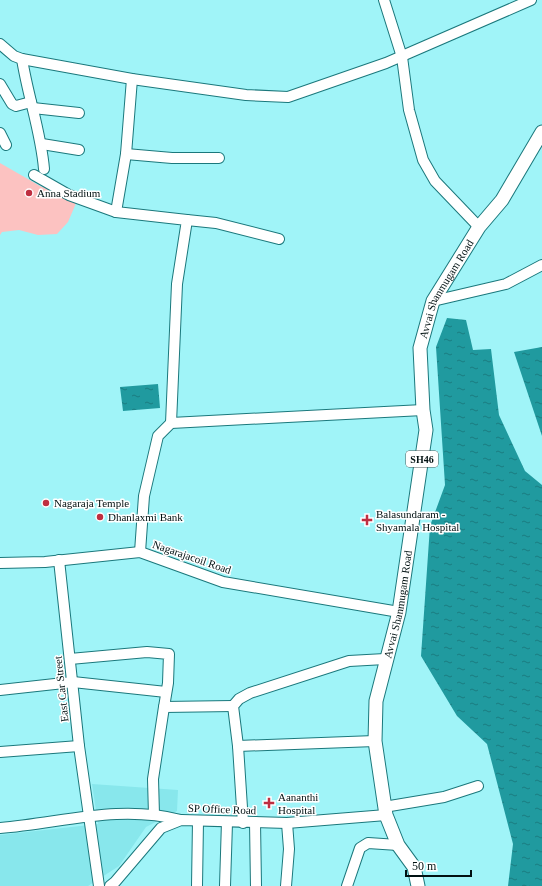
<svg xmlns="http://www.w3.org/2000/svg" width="542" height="886" font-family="'Times New Roman',serif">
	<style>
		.built { fill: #88e7ec }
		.pitch { fill: #fcc2c1 }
		.water { fill: url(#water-ripples) }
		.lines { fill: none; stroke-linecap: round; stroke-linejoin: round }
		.minor-casing { stroke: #1b787c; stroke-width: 12 }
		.major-casing { stroke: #1b787c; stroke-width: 15 }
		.minor { stroke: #fff; stroke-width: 10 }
		.major { stroke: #fff; stroke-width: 13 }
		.poi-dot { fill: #bf2e40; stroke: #fff; stroke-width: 1.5 }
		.labels { text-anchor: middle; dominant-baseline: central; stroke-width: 3; stroke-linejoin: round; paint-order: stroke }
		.shield { fill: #fff; stroke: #4c5858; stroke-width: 1 }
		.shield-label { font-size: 10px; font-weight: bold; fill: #001011 }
		.poi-label { font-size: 11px; fill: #001011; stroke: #fff; text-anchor: start }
		.street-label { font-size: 11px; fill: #001011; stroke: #fff }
	</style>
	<defs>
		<pattern id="water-ripples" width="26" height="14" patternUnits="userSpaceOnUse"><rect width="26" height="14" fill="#209a9f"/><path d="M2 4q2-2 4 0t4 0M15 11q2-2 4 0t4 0" fill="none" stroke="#1a7c80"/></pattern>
	</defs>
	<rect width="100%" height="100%" fill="#a0f4f8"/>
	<polygon class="built" points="92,784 178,790 177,811 146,827 119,866 88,886 0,886 0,835 98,824"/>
	<polygon class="pitch" points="0,163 40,186 77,201 68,222 57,234 38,235 19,230 2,232 0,235"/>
	<g class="water">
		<polygon points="447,318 466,320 473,350 491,349 499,415 525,471 542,485 542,886 508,886 513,844 487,744 457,716 421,656 430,526 445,485 436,347"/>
		<polygon points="542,347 542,436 514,352"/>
		<polygon points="158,384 160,408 123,411 120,387"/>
	</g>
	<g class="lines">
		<g class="minor-casing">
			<g id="minor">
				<polyline points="384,0 402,57 409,110 423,160 435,181 479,227"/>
				<polyline points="0,44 14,56 22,59 132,79 246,95 288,97 386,63 531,0"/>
				<path d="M22 59C28 97 41 132 44 169"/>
				<polyline points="0,84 12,104 16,106 31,102"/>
				<polyline points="33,108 79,113"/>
				<polyline points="0,133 6,145"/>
				<polyline points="42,144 79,150"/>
				<polyline points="126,154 172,158 219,158"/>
				<polyline points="34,175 69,195 116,212 187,220 177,284 171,423"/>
				<polyline points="116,212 126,154 132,79"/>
				<polyline points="187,220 216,223 279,239"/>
				<polyline points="433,301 506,284 542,265"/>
				<polyline points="140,552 144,496 158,436 171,423 423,410"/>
				<polyline points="59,560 79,746 99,886"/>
				<polyline points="0,563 45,562 140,552 223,582 399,612"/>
				<polyline points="70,659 147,652 169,654 168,683 164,707 233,706"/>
				<polyline points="0,690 73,682 166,692"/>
				<polyline points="238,746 375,741"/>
				<polyline points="0,752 79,746"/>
				<polyline points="384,807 444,797 478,786"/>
				<polyline points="154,815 153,779 164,707"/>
				<polyline points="255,822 256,886"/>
				<polyline points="243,823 238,746 233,706 239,699 250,693 349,661 385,659"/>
				<path d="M0 828C62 823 118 804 181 820"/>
				<polyline points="110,886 115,882 161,828 181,820 287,823 386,815"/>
				<polyline points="197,886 198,821"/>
				<polyline points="225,886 227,822"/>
				<polyline points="286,886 289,849 287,823"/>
				<polyline points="347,886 360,848 368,843 398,845"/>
			</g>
		</g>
		<g class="major-casing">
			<g id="major">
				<path id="s1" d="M418 886 414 867 398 845 386 815 375 741 376 701 399 612 426 430 423 410 420 348 433 301 479 227 502 200 542 132"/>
			</g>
		</g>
		<use href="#minor" class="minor"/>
		<use href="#major" class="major"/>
	</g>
	<g class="poi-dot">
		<circle cx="29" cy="193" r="4"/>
		<circle cx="46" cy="503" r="4"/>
		<circle cx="100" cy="517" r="4"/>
		<path d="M365 514h4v4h4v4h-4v4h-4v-4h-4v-4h4z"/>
		<path d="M267 797h4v4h4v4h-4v4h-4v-4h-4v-4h4z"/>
	</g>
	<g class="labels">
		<rect class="shield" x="406" y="451" width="32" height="16" rx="3"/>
		<g class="shield-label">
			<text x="422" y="459">SH46</text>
		</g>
		<g class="poi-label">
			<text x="37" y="193">Anna Stadium</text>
			<text x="54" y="503">Nagaraja Temple</text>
			<text x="376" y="514">Balasundaram -<tspan x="376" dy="13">Shyamala Hospital</tspan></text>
			<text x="108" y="517">Dhanlaxmi Bank</text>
			<text x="278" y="797">Aananthi<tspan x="278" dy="13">Hospital</tspan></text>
		</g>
		<g class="street-label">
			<text stroke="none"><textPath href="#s1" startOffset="617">Avvai Shanmugam Road</textPath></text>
			<text transform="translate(192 557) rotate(19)">Nagarajacoil Road</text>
			<text stroke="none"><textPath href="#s1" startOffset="293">Avvai Shanmugam Road</textPath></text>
			<text transform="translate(61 689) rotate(-96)">East Car Street</text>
			<text transform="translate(222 809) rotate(2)">SP Office Road</text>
		</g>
	</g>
	<path d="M406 870v6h65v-6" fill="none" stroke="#001011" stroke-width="2"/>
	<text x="412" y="870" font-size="12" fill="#001011" stroke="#ffffff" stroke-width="3" paint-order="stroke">50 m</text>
</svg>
